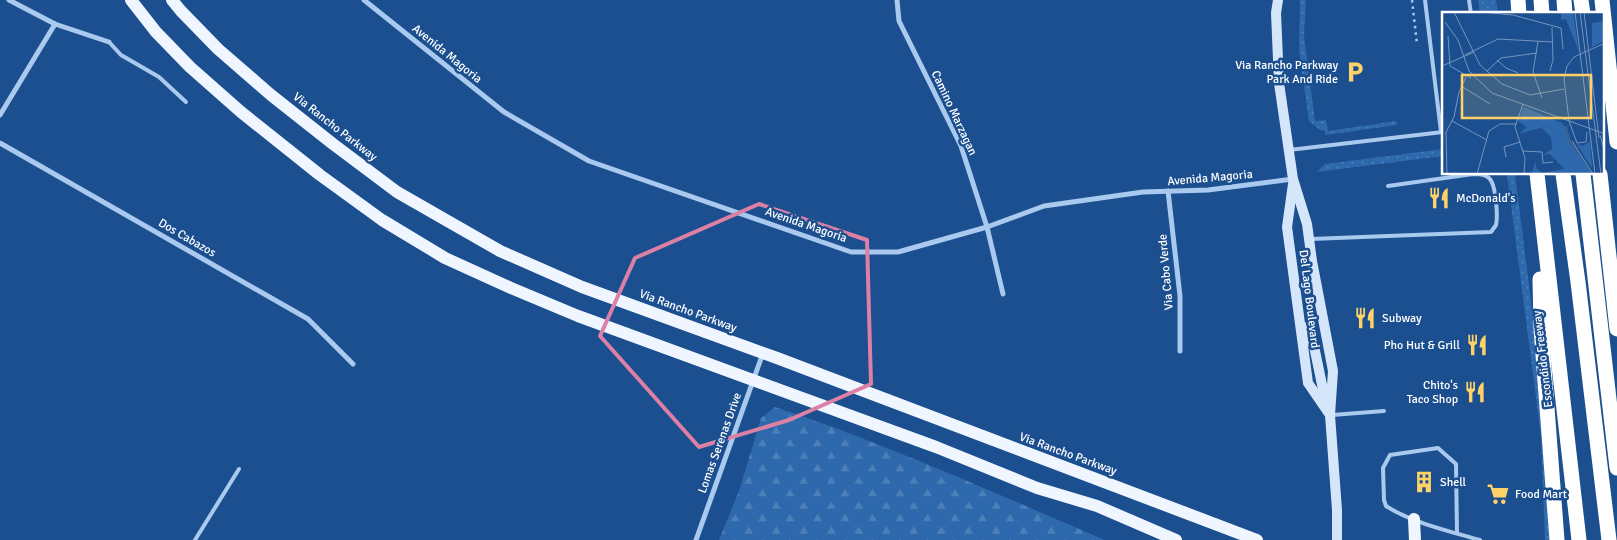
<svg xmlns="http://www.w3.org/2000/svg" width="1617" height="540" font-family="Signika,sans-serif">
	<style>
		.grass { fill: url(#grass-dots) }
		.forest { fill: url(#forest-firs) }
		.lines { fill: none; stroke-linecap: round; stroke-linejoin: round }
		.path { stroke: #a9c9ee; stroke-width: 2.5; stroke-dasharray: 2.5 4; stroke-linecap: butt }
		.lane { stroke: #a9c9ee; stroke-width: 4 }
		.street { stroke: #a9c9ee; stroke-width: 5 }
		.secondary { stroke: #d6e6fa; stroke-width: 10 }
		.primary { stroke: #f0f6ff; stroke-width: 12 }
		.highway { stroke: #fff; stroke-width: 15 }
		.marked { fill: none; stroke: #dd80a5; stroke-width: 4; stroke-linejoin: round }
		.labels { text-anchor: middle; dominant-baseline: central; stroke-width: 5; stroke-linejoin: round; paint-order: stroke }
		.street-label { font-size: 12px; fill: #fff; stroke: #1b4f8f }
		.poi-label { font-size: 12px; fill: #fff; stroke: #1b4f8f; text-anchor: start }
		.inset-river { fill: none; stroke: #3c6290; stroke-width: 2.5 }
		.inset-road { fill: none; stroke: #7695bc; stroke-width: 1 }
		.view { fill: #ffd166; fill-opacity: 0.15; stroke: #ffd166; stroke-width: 2.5 }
		.inset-edge { fill: none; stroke: #fff; stroke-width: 2.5 }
	</style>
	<defs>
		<pattern id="grass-dots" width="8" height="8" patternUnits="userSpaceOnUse" patternTransform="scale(1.25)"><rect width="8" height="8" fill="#2e69ad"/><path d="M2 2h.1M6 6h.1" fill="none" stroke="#4d80b9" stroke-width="1.8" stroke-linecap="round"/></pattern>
		<pattern id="forest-firs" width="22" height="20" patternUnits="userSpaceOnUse" patternTransform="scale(1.25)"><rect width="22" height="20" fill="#2e69ad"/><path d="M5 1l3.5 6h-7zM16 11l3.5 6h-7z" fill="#4d80b9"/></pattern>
	</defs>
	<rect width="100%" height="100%" fill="#1b4f8f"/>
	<g class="grass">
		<polygon points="1300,0 1306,0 1304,36 1315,121 1326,120 1328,131 1396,121 1397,125 1325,135 1325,131 1320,130 1309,121 1299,50"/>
		<polygon points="1478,0 1496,0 1498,14 1480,14"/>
		<polygon points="1443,149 1443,156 1317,172 1325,164"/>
		<polygon points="1507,174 1515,174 1539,364 1553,540 1545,540 1541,436"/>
	</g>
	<path class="forest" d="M775 407C888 444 996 494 1105 540H719L739 491 761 418Z"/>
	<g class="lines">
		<polyline class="path" points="1412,0 1417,44"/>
		<g class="lane">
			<polyline points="1425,0 1441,132"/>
			<polyline points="1469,0 1471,14"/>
			<polyline points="109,42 121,55 159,77 186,102"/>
			<polyline points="1289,150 1443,132"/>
			<path d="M1311 239 1491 232 1496 225C1498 216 1496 184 1489 178 1485 174 1479 174 1473 174L1388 186"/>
			<polyline points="1332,415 1384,411"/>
			<path d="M1457 533 1456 464 1438 448 1390 455 1383 468 1384 500 1386 506C1410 522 1452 532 1480 540"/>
			<polyline points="195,540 239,469"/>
		</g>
		<g class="street">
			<polyline points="9,0 55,24 109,42"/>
			<polyline points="364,0 504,112 589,161 851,252 898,252 987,227 1044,206 1143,192 1208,190 1293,179"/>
			<polyline points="897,0 899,21 961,146 987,227 1003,294"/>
			<polyline points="0,115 55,24"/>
			<polyline points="0,143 308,319 353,364"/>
			<polyline points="1168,191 1180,296 1180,351"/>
			<polyline points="696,540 763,353"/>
		</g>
		<g class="secondary">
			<polyline points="1278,0 1276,13 1279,83 1293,179 1307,224 1312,261 1333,371 1330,415 1337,510 1337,540"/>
			<polyline points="1293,184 1287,227 1308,383 1330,415"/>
			<polyline points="1302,326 1314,346 1326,404"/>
		</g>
		<g class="primary">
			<polyline points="131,0 156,32 190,67 241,112 320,175 382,220 445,258 511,288 578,316 936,447 1037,488 1097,506 1176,540"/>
			<polyline points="172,0 181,11 218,49 271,95 333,144 397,192 500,251 582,287 777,358 1257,540"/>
			<polyline points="1414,519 1415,540"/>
		</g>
		<g class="highway">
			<polyline points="1518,0 1519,14"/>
			<polyline points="1541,0 1542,14"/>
			<polyline points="1564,0 1565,14"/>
			<polyline points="1581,0 1583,14"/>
			<polyline points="1602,0 1617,142"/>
			<polyline points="1537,174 1579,540"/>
			<polyline points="1563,174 1578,282 1609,540"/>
			<polyline points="1583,174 1617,468"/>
			<polyline points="1600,174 1617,329"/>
			<polyline points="1540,279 1541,328 1557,540"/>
		</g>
	</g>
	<path class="marked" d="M759 204 867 240 871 384 789 420 699 447 600 336 635 258Z"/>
	<defs>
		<g id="parking-bare" transform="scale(1.725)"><path d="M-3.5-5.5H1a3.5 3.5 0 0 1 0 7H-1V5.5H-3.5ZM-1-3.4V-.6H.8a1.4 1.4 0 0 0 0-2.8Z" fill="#ffd166" stroke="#1b4f8f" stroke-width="2.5" paint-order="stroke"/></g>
		<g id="restaurant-bare" transform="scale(1.725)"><path d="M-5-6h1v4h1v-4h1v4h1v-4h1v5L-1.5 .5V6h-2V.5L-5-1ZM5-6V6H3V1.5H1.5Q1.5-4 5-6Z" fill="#ffd166" stroke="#1b4f8f" stroke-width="2.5" paint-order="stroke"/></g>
		<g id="building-bare" transform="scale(1.725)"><path d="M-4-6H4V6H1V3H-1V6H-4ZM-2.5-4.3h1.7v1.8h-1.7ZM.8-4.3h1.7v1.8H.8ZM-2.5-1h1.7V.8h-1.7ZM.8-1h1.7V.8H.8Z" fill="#ffd166" stroke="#1b4f8f" stroke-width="2.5" paint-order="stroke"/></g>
		<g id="supermarket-bare" transform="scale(1.725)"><path d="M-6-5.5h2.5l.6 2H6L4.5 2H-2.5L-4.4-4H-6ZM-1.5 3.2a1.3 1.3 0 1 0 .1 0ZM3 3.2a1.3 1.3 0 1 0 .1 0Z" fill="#ffd166" stroke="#1b4f8f" stroke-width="2.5" paint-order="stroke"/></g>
	</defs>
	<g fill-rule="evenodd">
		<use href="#parking-bare" x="1355" y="72"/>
		<use href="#restaurant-bare" x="1439" y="198"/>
		<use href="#restaurant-bare" x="1365" y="318"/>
		<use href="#restaurant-bare" x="1477" y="345"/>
		<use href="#restaurant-bare" x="1475" y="392"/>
		<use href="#building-bare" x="1424" y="482"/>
		<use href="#supermarket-bare" x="1498" y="494"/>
	</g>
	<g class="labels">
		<g class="street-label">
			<text transform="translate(447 54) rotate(39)">Avenida Magoria</text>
			<text transform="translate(954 113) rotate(65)">Camino Marzagan</text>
			<text transform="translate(335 127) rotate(38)">Via Rancho Parkway</text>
			<text transform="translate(1210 178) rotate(-5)">Avenida Magoria</text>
			<text transform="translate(806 225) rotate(19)">Avenida Magoria</text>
			<text transform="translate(187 238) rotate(30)">Dos Cabazos</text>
			<text transform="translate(1166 272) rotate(-95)">Via Cabo Verde</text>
			<text transform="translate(1309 299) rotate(83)">Del Lago Boulevard</text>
			<text transform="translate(688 311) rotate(20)">Via Rancho Parkway</text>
			<text transform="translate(1543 359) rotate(-97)">Escondido Freeway</text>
			<text transform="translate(720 443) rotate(-70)">Lomas Serenas Drive</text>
			<text transform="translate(1068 454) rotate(20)">Via Rancho Parkway</text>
		</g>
		<g class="poi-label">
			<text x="1338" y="65" text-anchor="end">Via Rancho Parkway<tspan x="1338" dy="14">Park And Ride</tspan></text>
			<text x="1456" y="198">McDonald's</text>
			<text x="1382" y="318">Subway</text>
			<text x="1460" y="345" text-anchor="end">Pho Hut &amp; Grill</text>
			<text x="1458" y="385" text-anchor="end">Chito's<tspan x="1458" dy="14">Taco Shop</tspan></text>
			<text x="1440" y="482">Shell</text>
			<text x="1515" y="494">Food Mart</text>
		</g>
	</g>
	<g transform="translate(1442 12)">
		<rect width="162" height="162" fill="#1b4f8f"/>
		<path d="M119 0H131L137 40 124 7 119 8ZM107 114 115 124 125 117 129 129 150 162H93L84 161 90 160 94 149V156L100 161 122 157 108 142 101 143 110 137 109 125 100 116ZM148 129 150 156 134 131 141 134Z" fill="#2e69ad"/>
		<path d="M82 95 120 111 125 117 115 124 106 114 77 122 85 115 76 109Z" fill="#2e69ad"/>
		<path d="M162 9V29L150 35V11Z" fill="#2e69ad"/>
		<path class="inset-river" d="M124 114 125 125 136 142"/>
		<path class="inset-road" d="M12 0 38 53 60 72 88 83 122 77M39 0 71 3 119 16 121 37M133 0 153 162M138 0 159 162M142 0 157 126M3 10 16 28 27 59 50 81 163 122M6 24 8 54 29 66M96 29 91 60 100 86M23 43 56 27 111 30M55 48 64 56 76 61M0 54 32 40M45 59 59 46 95 41M108 59 111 48 110 15M19 74 48 92M81 92 73 115 83 146 82 162M10 109 45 128M127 109 122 67 125 54 132 45 163 31M127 109 135 131 144 130 145 120M158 123 163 141M130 129 151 162M81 139 100 140 101 151 111 150M64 145 62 135 78 130M5 162 4 120 12 105 17 80 24 65M35 162 47 119 58 112H74"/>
		<path class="view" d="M20 63H149V106H20Z"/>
		<rect width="162" height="162" class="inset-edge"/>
	</g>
</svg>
